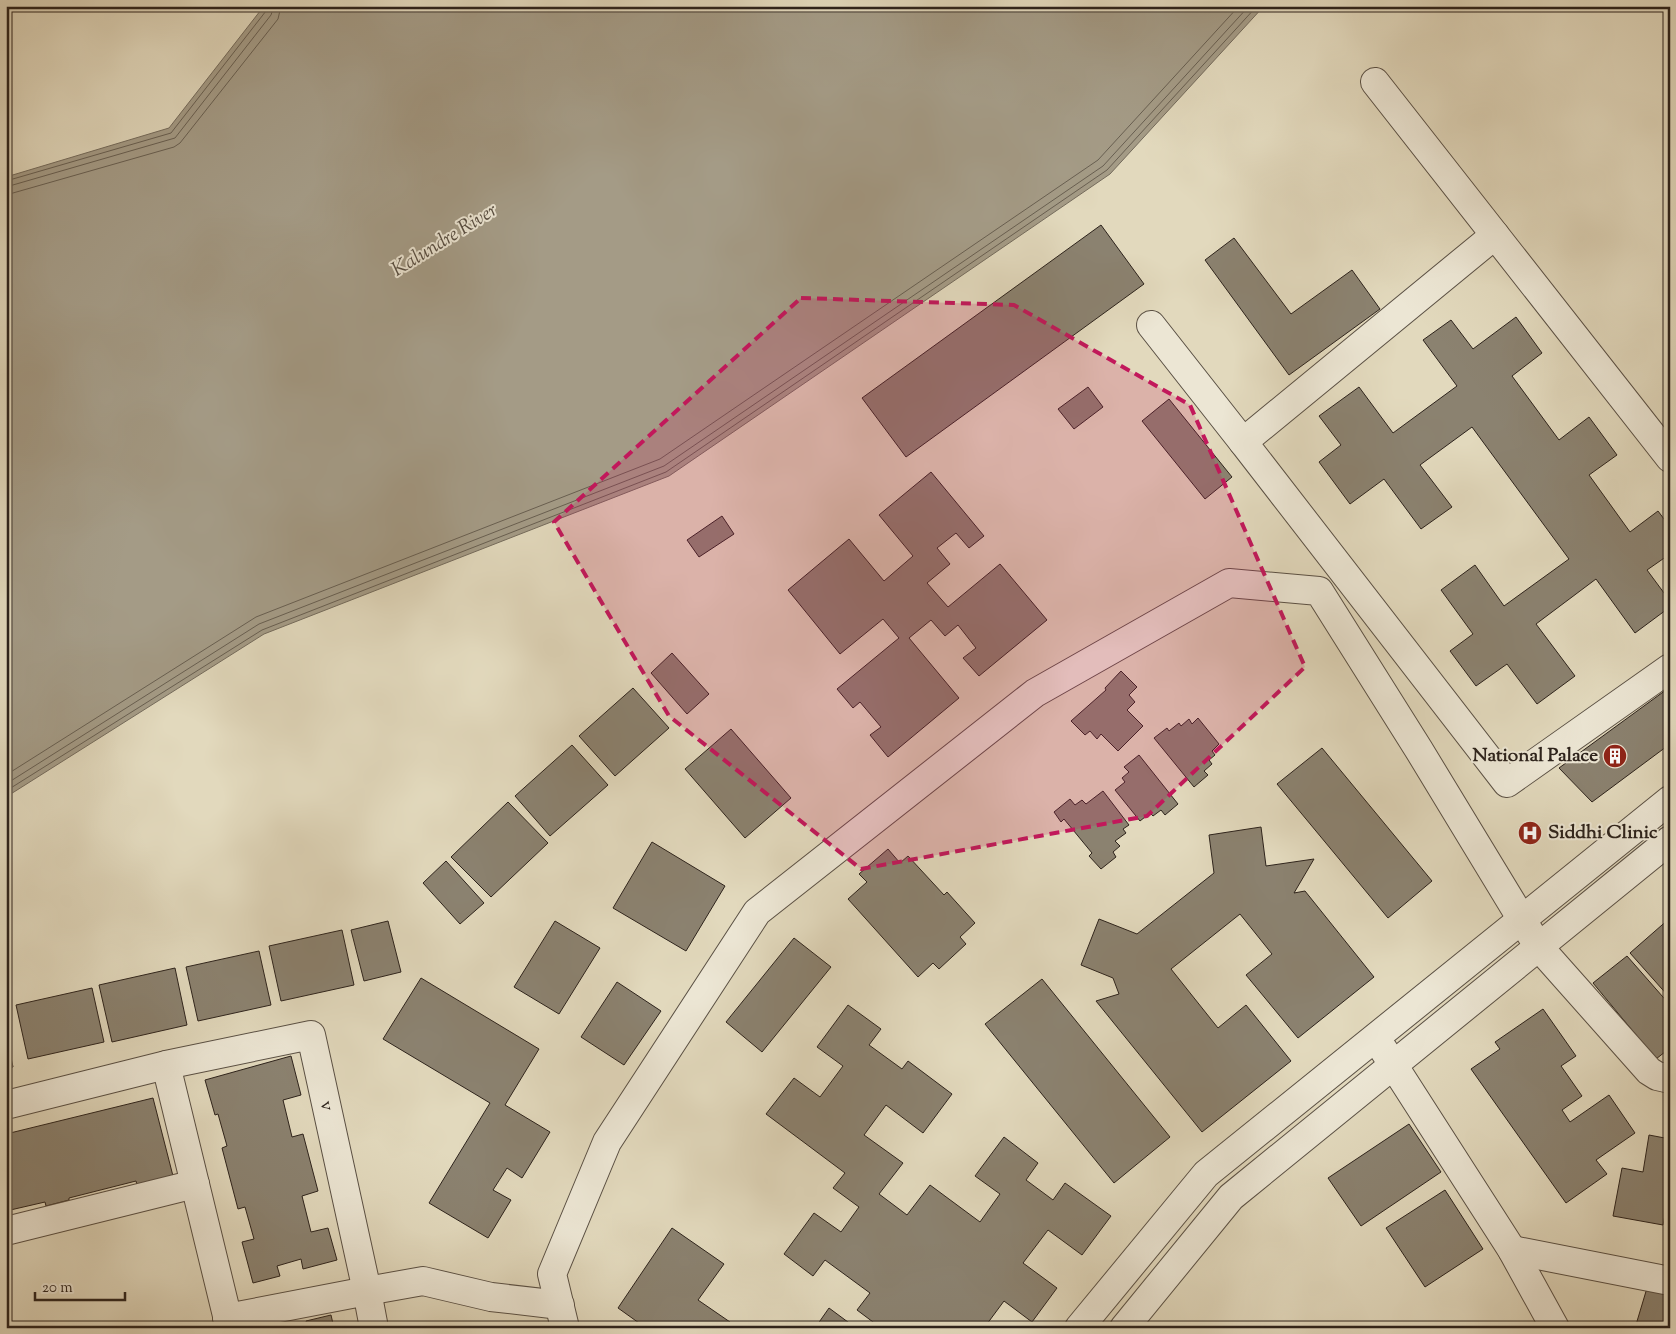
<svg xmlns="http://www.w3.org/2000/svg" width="1676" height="1334" font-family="'Sorts Mill Goudy',serif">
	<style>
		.water { fill: #a49b86; stroke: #746b5c }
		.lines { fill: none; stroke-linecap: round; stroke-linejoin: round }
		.shore { stroke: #685f51; stroke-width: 1 }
		.building { fill: #8b8270; stroke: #2d231c }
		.minor-casing { stroke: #5a5044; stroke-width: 30 }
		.minor { stroke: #ece6d4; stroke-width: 28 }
		.marked { fill: #c2185b; fill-opacity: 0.2; stroke: #c2185b; stroke-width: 4; stroke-dasharray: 10 6; stroke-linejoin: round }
		.labels { text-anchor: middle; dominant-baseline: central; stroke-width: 4; stroke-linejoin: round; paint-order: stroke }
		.poi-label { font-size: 19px; font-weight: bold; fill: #2d231c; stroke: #ece6d4; text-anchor: end }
		.street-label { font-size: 19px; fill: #2d231c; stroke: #ece6d4 }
		.water-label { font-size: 20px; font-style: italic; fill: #574d41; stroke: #ece6d4 }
	</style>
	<rect width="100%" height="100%" fill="#e2d9bd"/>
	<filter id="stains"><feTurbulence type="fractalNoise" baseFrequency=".004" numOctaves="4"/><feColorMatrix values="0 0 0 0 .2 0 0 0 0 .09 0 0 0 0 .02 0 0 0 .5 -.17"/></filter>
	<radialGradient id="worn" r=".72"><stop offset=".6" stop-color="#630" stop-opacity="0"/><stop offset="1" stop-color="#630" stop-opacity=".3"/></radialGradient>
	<polygon class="water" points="264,6 1264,6 1110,174 669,476 264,634 6,797 6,177 169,128"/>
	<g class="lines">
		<g class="shore">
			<polyline points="6,181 171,133 266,11 267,6"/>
			<polyline points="6,187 175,138 271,15 274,6"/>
			<polyline points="6,195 174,147 180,143 278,19 281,6"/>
			<polyline points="6,775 256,617 660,459 1098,160 1239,6"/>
			<polyline points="6,784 259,624 664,466 1103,166 1249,6"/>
			<polyline points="6,791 262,630 666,472 1107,170 1257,6"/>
		</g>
	</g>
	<g class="building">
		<polygon points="1101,225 1144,284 906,457 862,398"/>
		<polygon points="1234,238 1291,314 1352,270 1380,309 1289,375 1205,260"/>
		<polygon points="1516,317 1542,353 1512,376 1559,440 1589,417 1617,455 1589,475 1630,532 1658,511 1670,527 1670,554 1647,570 1670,601 1670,607 1635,633 1596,579 1536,624 1575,676 1537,704 1507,664 1476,686 1450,651 1473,634 1441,590 1475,565 1504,606 1569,559 1472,427 1420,465 1452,507 1421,529 1384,479 1350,504 1319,462 1341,445 1319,416 1359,387 1393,433 1457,386 1423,340 1451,320 1473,349"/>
		<polygon points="1088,387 1103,407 1074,429 1058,409"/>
		<polygon points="1169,399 1232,477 1205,499 1142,421"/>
		<polygon points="931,472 984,536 969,548 956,533 937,548 950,564 927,583 948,607 1000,564 1047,620 979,676 963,658 976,648 958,625 945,636 931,620 909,638 959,698 888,757 870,735 881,727 860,702 853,708 837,689 899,638 883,619 840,654 788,590 849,539 884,581 913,556 879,515"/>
		<polygon points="722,516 734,534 699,557 687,540"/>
		<polygon points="672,653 709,694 687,714 651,673"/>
		<polygon points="1121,671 1137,687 1129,695 1135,702 1127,710 1143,726 1118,751 1101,734 1097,739 1090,731 1085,735 1071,721 1106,690 1105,688"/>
		<polygon points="1670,687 1670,744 1592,802 1559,768"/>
		<polygon points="633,688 669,728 615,776 579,736"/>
		<polygon points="1198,718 1219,744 1212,751 1215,755 1209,760 1212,764 1204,771 1208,775 1194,787 1154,738 1167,728 1169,731 1179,723 1181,726 1189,719 1192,724"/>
		<polygon points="731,729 791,798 745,838 685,769"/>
		<polygon points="572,745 608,785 550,836 515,796"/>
		<polygon points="1322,748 1432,881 1388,918 1277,784"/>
		<polygon points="1139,755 1178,804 1165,815 1161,810 1153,816 1150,813 1140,821 1115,790 1125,782 1122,778 1129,772 1124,767"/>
		<polygon points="1103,791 1129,825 1123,829 1126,833 1115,841 1120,846 1113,852 1116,857 1101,869 1089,856 1092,853 1064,819 1061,822 1054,812 1070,799 1075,805 1082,800 1086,804"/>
		<polygon points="508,802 548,843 491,897 451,857"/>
		<polygon points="1261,827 1266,866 1314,859 1294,893 1305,891 1374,977 1298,1038 1246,975 1272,954 1240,914 1171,969 1218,1028 1246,1005 1291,1061 1202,1132 1096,1001 1119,994 1113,978 1081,965 1099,919 1137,934 1214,873 1209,835"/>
		<polygon points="652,842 725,886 686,951 613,908"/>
		<polygon points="888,849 900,863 908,856 944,895 947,892 975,923 960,937 966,944 939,969 933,963 918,977 848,899 867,882 859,874"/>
		<polygon points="446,861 484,903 460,924 423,883"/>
		<polygon points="1670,918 1670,998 1630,953"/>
		<polygon points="388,921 401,972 364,981 351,930"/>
		<polygon points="555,921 600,948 559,1014 514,987"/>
		<polygon points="342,930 354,985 281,1001 269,946"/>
		<polygon points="794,938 831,967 762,1052 726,1022"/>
		<polygon points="259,951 271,1005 198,1021 186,967"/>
		<polygon points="1627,956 1670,1005 1670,1048 1656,1059 1593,983"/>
		<polygon points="175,968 187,1025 112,1042 99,985"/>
		<polygon points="421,978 539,1049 505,1105 550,1132 522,1178 507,1168 493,1190 511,1200 488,1238 429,1203 490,1103 383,1039"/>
		<polygon points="1042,979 1170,1137 1114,1183 985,1024"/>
		<polygon points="617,982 661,1011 624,1065 581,1037"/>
		<polygon points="92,988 104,1042 28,1059 16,1005"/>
		<polygon points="848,1005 881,1029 869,1045 902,1069 908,1061 952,1094 923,1133 886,1105 864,1135 903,1163 879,1194 907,1215 930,1185 980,1222 1000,1194 975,1176 1004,1137 1038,1163 1026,1180 1053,1200 1065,1183 1111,1216 1082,1255 1048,1230 1023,1263 1057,1288 1032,1322 1004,1301 984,1328 881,1328 857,1310 870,1293 825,1260 813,1276 784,1254 814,1213 841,1232 859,1207 833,1188 845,1173 766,1114 794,1078 820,1097 843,1066 817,1047"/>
		<polygon points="1543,1009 1576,1056 1561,1066 1582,1096 1562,1110 1570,1122 1609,1095 1635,1133 1596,1160 1607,1174 1566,1203 1471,1069 1500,1049 1495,1042"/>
		<polygon points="6,1035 13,1067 6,1069"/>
		<polygon points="291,1056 301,1095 283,1100 292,1137 303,1134 318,1191 302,1196 311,1232 328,1228 337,1260 303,1269 301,1259 277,1266 280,1276 253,1283 242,1242 254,1239 245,1207 238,1209 222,1148 227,1146 218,1114 215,1115 205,1080"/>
		<polygon points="153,1098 173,1176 137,1185 136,1181 69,1198 69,1200 46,1206 45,1202 6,1211 8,1215 6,1216 6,1134"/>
		<polygon points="1409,1124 1441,1172 1361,1226 1328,1178"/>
		<polygon points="1649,1135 1670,1139 1670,1190 1663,1225 1613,1216 1622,1168 1643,1172"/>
		<polygon points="1445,1190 1483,1249 1425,1287 1386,1228"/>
		<polygon points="672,1228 724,1264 698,1300 730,1322 726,1328 646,1328 618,1308"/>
		<polygon points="1647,1288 1670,1294 1670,1328 1635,1328"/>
		<polygon points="829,1308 856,1328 815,1328"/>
		<polygon points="331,1315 334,1328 308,1328 306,1321"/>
	</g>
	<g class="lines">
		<g class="minor-casing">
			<g id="minor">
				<polyline points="1375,82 1670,458"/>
				<polyline points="1495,235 1243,442 1507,783 1670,668"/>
				<polyline points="1151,325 1243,442"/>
				<polyline points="1383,1049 1512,1250 1555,1328"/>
				<polyline points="166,1065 230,1328"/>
				<polyline points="6,1105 166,1065 311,1035 367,1291 423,1281 491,1297 560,1305"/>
				<polyline points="6,1231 195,1184"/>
				<polyline points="1512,1250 1670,1281"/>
				<polyline points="227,1318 367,1291 374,1328"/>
				<polyline points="565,1328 552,1274 607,1142 757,912 1035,693 1229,583 1319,591 1419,750 1538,946 1649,1071 1657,1076 1670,1079"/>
				<polyline points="1079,1328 1206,1174 1670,800"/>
				<polyline points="1124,1328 1231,1197 1670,840"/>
			</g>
		</g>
		<use href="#minor" class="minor"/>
	</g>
	<path class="marked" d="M801 298 1014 305 1190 405 1305 667 1147 816 861 869 669 716 554 522Z"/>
	<defs>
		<g id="building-disc" transform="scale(1.25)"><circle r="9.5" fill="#8f2418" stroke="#ece6d4"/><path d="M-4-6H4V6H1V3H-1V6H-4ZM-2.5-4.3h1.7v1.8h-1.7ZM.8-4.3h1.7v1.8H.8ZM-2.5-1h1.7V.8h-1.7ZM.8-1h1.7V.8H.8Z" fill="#fff"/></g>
		<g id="hospital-disc" transform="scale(1.25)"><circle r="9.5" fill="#8f2418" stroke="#ece6d4"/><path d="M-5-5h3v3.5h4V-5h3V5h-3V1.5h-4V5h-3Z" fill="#fff"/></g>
	</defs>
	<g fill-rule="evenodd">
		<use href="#building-disc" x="1615" y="756"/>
		<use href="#hospital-disc" x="1530" y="833"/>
	</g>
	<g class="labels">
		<g class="poi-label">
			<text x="1598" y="756">National Palace</text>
			<text x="1548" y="833" text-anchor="start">Siddhi Clinic</text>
		</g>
		<g class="street-label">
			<text transform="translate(326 1106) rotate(78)">v</text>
		</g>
		<g class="water-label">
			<text transform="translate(445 241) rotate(-32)">Kalundre River</text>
		</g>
	</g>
	<rect width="1676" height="1334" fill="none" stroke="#e2d9bd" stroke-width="25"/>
	<rect x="8" y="8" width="1661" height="1319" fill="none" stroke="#2d231c" stroke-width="2.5"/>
	<rect x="12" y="12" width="1651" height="1309" fill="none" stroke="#2d231c"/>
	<path d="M35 1292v8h90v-8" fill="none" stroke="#2d231c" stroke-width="2.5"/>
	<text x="42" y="1292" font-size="15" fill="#2d231c" stroke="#ece6d4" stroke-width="4" paint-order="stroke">20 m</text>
	<rect width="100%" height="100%" filter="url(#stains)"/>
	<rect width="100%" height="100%" fill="url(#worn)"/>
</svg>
